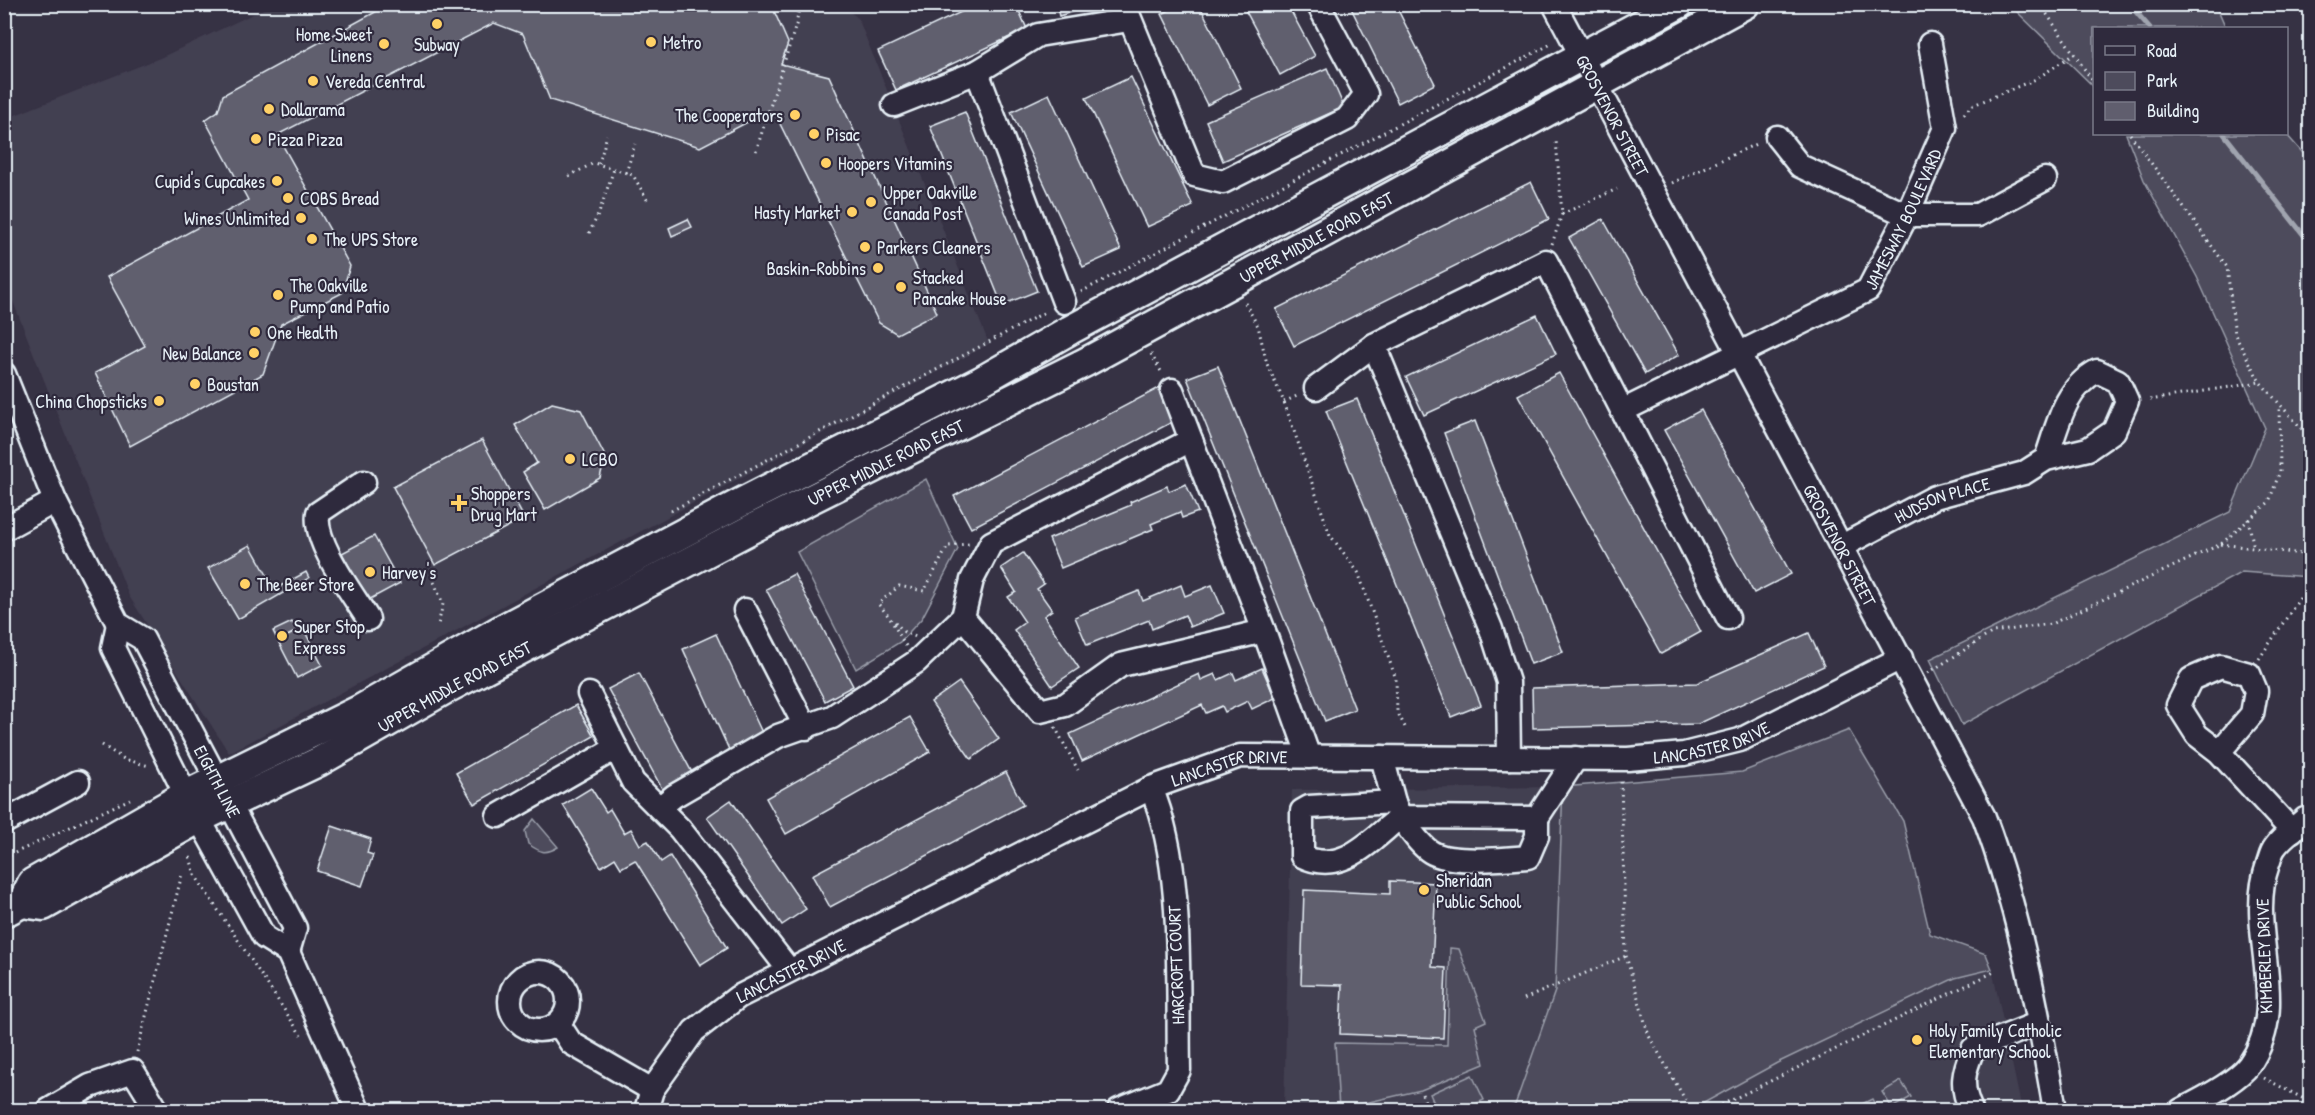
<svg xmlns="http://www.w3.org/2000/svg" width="2315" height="1115" font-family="'Patrick Hand',sans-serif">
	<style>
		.built { fill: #433f51 }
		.green { fill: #4d4b5c; stroke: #9a9eaa; stroke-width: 1.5 }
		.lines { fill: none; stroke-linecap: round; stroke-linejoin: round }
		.stream { stroke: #a0a4af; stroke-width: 5 }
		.building { fill: #605e6e; stroke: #e8f1f8; stroke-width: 1.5 }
		.minor-casing { stroke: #e8f1f8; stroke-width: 27 }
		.major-casing { stroke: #e8f1f8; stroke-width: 33 }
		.path { stroke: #e8f1f8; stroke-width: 3; stroke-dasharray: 1.5 4.5; stroke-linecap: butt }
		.minor { stroke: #2f2a3d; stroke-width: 22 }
		.major { stroke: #2f2a3d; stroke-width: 28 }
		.poi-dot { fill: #ffd166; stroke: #2f2a3d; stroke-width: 2 }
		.labels { text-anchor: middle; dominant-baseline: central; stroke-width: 4.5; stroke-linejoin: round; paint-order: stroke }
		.poi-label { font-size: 18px; fill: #e8f1f8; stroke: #2f2a3d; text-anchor: start }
		.street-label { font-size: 18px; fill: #e8f1f8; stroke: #2f2a3d }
	</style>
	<rect width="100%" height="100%" fill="#363244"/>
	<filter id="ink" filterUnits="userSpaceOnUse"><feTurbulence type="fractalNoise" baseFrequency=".0167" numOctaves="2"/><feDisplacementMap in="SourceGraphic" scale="12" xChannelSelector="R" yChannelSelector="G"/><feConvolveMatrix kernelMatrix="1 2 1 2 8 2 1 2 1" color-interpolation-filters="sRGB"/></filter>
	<g filter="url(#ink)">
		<g class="built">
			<polygon points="272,5 841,5 858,18 989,344 229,753 129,596 5,281 5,119 160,58"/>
			<polygon points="1563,787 1555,991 1515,1106 1502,1110 1284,1110 1292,790"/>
			<polygon points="1992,969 2022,1110 1691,1110 1777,1063 1955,978"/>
		</g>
		<g class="green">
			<polygon points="2010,5 2216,5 2226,28 2094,28 2094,87"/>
			<polygon points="2126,134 2286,134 2310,161 2310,577 2242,572 1962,725 1930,659 2230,512 2265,428 2197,277 2144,180"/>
			<polygon points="926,479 958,549 922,618 900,642 856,669 797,552"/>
			<polygon points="1849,730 1903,821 1930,934 1986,954 1992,969 1955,978 1777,1063 1691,1110 1502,1110 1515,1105 1555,991 1563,787 1742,772"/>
			<path d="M534 819 558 847C545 855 540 852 528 844L525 831Z"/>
			<polygon points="1450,948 1459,949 1486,1021 1475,1026 1484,1064 1421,1090 1339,1109 1335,1043 1447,1045"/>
			<polygon points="1472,1075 1484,1100 1462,1110 1437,1110 1430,1094"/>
			<polygon points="1901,1081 1911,1097 1892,1108 1882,1092"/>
			<polygon points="1872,1099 1878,1110 1850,1110"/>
		</g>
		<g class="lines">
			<g class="stream">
				<polyline points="2129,4 2150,28"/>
				<polyline points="2224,134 2310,243"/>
			</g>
		</g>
		<g class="building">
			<polygon points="390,4 771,4 788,43 781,64 829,76 937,313 897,334 879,323 776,116 761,115 700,147 550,100 523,34 494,23 277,135 350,266 342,293 281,324 263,374 130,446 95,373 145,346 107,277 248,200 205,120 218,111 223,95"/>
			<polygon points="978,4 1016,4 1027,29 896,90 878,51"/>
			<polygon points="1056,4 1096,4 1059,16"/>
			<polygon points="1180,4 1199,4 1241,88 1207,105 1162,14"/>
			<polygon points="1242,4 1287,4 1315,56 1280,75"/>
			<polygon points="1349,4 1395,4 1435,84 1398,103"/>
			<polygon points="1327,68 1344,107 1223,161 1206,121"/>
			<polygon points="1131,77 1193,206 1147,227 1086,98"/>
			<polygon points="1049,94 1121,250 1083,267 1011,112"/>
			<polygon points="965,112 1037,291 1002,305 930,126"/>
			<polygon points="1531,182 1549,219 1294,346 1276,309"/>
			<polygon points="688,219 692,227 672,236 669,228"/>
			<polygon points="1603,219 1679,355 1645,374 1569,238"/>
			<polygon points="1537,315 1556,354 1424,415 1406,377"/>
			<polygon points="1218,366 1355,709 1325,721 1187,378"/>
			<polygon points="1559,373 1701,632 1661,654 1518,395"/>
			<polygon points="1159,388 1176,420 971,528 954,496"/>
			<polygon points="1357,399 1481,705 1451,717 1326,411"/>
			<polygon points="552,403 581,410 605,456 600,478 545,510 523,472 537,463 515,425"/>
			<polygon points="1701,410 1791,574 1754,593 1664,430"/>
			<polygon points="1475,421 1563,652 1531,664 1444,433"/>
			<polygon points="482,440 524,518 435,565 393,487"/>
			<polygon points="1186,484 1198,512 1182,518 1180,512 1151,524 1153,529 1061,568 1049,539 1131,505 1130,502 1167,486 1169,491"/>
			<polygon points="374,536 400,583 361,604 344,574 351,570 342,553"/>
			<polygon points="250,545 275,589 306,572 309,578 238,619 208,568"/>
			<polygon points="1023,553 1044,584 1037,589 1052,610 1044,616 1079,668 1052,686 1014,630 1025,622 1008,597 1016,592 1001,568"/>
			<polygon points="794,574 853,686 825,701 766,589"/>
			<polygon points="1181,585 1185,596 1212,585 1224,613 1190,627 1185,615 1152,629 1149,620 1087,645 1075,617 1139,591 1143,601"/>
			<polygon points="292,622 297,631 278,641 273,631"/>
			<polygon points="303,628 322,665 297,678 278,641"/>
			<polygon points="1809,633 1824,666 1698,724 1533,728 1532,688 1697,683"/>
			<polygon points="716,634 765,739 731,754 683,649"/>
			<polygon points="1262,668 1275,698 1252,709 1248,701 1225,712 1222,706 1206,713 1202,705 1082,761 1070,734 1199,674 1201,680 1215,674 1218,680 1233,673 1236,680"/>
			<polygon points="639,673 696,780 666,796 608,689"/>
			<polygon points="959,682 999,739 971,759 931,702"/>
			<polygon points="576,705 594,736 474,804 456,773"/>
			<polygon points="910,717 930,752 786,834 766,798"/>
			<polygon points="1006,772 1023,805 830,907 812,875"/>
			<polygon points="591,788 606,812 610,809 624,833 631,829 640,845 648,841 661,862 670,856 727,948 700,965 635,860 621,868 615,858 601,867 563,805"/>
			<polygon points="731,800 806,909 782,925 707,817"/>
			<polygon points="332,826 371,839 367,853 373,855 362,886 317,871"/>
			<polygon points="1390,881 1436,883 1432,967 1446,968 1443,1038 1340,1034 1342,985 1301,984 1304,890 1390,894"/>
		</g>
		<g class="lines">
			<g class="minor-casing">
				<g id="minor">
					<polyline points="1124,4 1194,175 1223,182 1347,119 1366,94 1318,4"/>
					<path id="s1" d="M1554 4 1984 817C2019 911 2038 1011 2055 1110"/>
					<polyline points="977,72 1064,302"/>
					<polyline points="894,105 977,72 1038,35 1129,20"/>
					<polyline points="1777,137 1800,166 1907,215 1978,215 2045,179"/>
					<path id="s2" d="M4 374 55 501 118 624 143 639 295 928 288 952"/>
					<polyline points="1316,388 1374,345"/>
					<polyline points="1172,390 1191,440"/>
					<path id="s3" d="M1624 410 1868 290 1907 215 1945 128 1930 44"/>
					<path d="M364 482 318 513C313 542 352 593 368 619"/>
					<polyline points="4,529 55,501"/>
					<path id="s4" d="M1842 546 1935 497 2024 473 2046 459 2088 449 2114 431 2127 401 2118 381 2097 371C2064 389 2058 425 2046 459"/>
					<polyline points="745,610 806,728"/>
					<polyline points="118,624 113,648 186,795 264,937 288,952 358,1110"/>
					<polyline points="1264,631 1309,757"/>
					<polyline points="589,694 633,782 680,829 789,970"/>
					<polyline points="2219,752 2252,714 2256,691 2249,674 2221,666 2191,679 2178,705 2197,735 2219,752 2292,831"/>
					<polyline points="1382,757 1394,802 1400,817 1537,818 1576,758"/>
					<polyline points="1509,758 1508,682 1491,629 1374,345 1546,261 1728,618"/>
					<path d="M1394 802 1309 807 1302 811V856C1342 876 1371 840 1400 817 1409 828 1419 845 1431 852 1450 864 1505 859 1528 857L1537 836V818"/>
					<polyline points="659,808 674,796 778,736 832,717 916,662 963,617 972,580 991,543 1191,440 1264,631 1121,665 1065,705 1040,711 963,617"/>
					<polyline points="498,816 616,748"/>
					<polyline points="4,822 78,782"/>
					<circle cx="539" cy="1001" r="29"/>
					<polyline points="558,1023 571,1043 652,1090"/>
					<polyline points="49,1110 90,1086 133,1071 157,1110"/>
					<path id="s5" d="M646 1110 652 1090 694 1031 738 997 1151 788 1240 756 1628 759 1684 754 1740 740 1901 658"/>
					<path d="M1119 1110 1168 1090 1179 1070C1177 983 1185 867 1151 788"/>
					<path d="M1971 1110C1960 1086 1963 1073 1973 1049L2039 1023"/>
					<path d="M2181 1110C2199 1101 2237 1081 2249 1065 2293 1002 2244 931 2268 864 2270 859 2271 852 2275 847 2282 837 2295 828 2305 819L2310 817"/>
				</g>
			</g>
			<g class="major-casing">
				<g id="major">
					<path id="s6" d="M22 903 43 906 200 818 320 761 446 689 755 527 1086 362 1745 4"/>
					<polyline points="7,911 22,903 32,883 186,795 361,709 504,628 740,503 981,381 1070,330 1679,4"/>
				</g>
			</g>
			<g class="path">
				<polyline points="2040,4 2094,83"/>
				<polyline points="1964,114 1971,106 2036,79 2074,54"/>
				<polyline points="2130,134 2227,267 2235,335 2260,382 2310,438"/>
				<polyline points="756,151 796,25 800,4"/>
				<polyline points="599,164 607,135"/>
				<polyline points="626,173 635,144"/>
				<polyline points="569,176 594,163 633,175 649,203"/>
				<polyline points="1672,183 1758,143"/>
				<polyline points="1562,214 1617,189"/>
				<polyline points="589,233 599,213 614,169"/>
				<polyline points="1552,244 1562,214 1556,140"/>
				<polyline points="1081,292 1553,43"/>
				<polyline points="1245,303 1258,326 1267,364 1284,402 1330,535 1358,572 1396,679 1397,711 1406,729"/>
				<polyline points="1151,354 1162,373"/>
				<polyline points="2150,400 2260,382"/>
				<polyline points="1284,402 1299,395"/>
				<polyline points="671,511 1047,311"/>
				<polyline points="2248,519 2254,548"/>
				<polyline points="2221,544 2310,555"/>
				<polyline points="434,582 443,604 438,625"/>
				<polyline points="895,622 904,632 916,637"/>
				<path d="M906 646C895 629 893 619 878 604L899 586 924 591 948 546 969 544"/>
				<polyline points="2259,659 2310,583"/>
				<polyline points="1928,673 1993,632 2051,624 2221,544 2269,502 2280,471 2279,406"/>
				<polyline points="1055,727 1078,770"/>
				<polyline points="102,745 124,759 149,766"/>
				<polyline points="1621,782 1626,956 1649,1036 1691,1110"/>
				<polyline points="190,857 195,875 204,889 301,1035"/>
				<polyline points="4,858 130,799"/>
				<polyline points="1524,999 1626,956"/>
				<polyline points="137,1052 182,874"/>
				<polyline points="2264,1078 2310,1102"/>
				<polyline points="1422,1094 1428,1110"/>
				<polyline points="1711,1110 1996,971"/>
			</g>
			<use href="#minor" class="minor"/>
			<use href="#major" class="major"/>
		</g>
	</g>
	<g class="poi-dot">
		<circle cx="437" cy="24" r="6"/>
		<circle cx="651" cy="42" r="6"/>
		<circle cx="384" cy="44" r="6"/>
		<circle cx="313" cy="81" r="6"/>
		<circle cx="269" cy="109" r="6"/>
		<circle cx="795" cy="115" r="6"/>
		<circle cx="814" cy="134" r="6"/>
		<circle cx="256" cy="139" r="6"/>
		<circle cx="826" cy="163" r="6"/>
		<circle cx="277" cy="181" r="6"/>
		<circle cx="288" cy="198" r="6"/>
		<circle cx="871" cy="202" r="6"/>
		<circle cx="852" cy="212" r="6"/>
		<circle cx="301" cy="218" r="6"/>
		<circle cx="312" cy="239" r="6"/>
		<circle cx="865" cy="247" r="6"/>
		<circle cx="878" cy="268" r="6"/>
		<circle cx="901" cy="287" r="6"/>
		<circle cx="278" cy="295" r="6"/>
		<circle cx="255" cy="332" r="6"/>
		<circle cx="254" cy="353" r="6"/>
		<circle cx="195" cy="384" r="6"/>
		<circle cx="159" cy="401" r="6"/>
		<circle cx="570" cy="459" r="6"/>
		<path d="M456 494h6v6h6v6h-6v6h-6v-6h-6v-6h6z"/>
		<circle cx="370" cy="572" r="6"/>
		<circle cx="245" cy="584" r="6"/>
		<circle cx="282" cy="636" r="6"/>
		<circle cx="1424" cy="890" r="6"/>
		<circle cx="1917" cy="1040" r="6"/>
	</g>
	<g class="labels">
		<g class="poi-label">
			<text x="372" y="34" text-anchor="end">Home Sweet<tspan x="372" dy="21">Linens</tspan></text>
			<text x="663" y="42">Metro</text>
			<text x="437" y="44" text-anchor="middle">Subway</text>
			<text x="325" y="81">Vereda Central</text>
			<text x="281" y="109">Dollarama</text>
			<text x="783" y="115" text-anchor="end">The Cooperators</text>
			<text x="826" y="134">Pisac</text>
			<text x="268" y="139">Pizza Pizza</text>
			<text x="838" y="163">Hoopers Vitamins</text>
			<text x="265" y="181" text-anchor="end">Cupid's Cupcakes</text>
			<text x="883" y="192">Upper Oakville<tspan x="883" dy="21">Canada Post</tspan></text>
			<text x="300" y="198">COBS Bread</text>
			<text x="840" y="212" text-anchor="end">Hasty Market</text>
			<text x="289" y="218" text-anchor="end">Wines Unlimited</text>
			<text x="324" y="239">The UPS Store</text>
			<text x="877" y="247">Parkers Cleaners</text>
			<text x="866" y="268" text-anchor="end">Baskin-Robbins</text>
			<text x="913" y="277">Stacked<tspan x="913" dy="21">Pancake House</tspan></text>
			<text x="290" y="285">The Oakville<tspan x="290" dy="21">Pump and Patio</tspan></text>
			<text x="267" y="332">One Health</text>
			<text x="242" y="353" text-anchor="end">New Balance</text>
			<text x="207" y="384">Boustan</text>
			<text x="147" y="401" text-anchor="end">China Chopsticks</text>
			<text x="582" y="459">LCBO</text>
			<text x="471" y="493">Shoppers<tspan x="471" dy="21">Drug Mart</tspan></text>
			<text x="382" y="572">Harvey's</text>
			<text x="257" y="584">The Beer Store</text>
			<text x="294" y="626">Super Stop<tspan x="294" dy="21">Express</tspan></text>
			<text x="1436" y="880">Sheridan<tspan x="1436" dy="21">Public School</tspan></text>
			<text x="1929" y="1030">Holy Family Catholic<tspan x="1929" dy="21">Elementary School</tspan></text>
		</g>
		<g class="street-label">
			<text stroke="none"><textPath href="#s1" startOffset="126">GROSVENOR STREET</textPath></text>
			<text stroke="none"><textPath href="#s3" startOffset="351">JAMESWAY BOULEVARD</textPath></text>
			<text stroke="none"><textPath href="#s6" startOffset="1460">UPPER MIDDLE ROAD EAST</textPath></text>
			<text stroke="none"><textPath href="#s6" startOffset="974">UPPER MIDDLE ROAD EAST</textPath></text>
			<text stroke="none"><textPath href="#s4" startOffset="111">HUDSON PLACE</textPath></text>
			<text stroke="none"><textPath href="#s1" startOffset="612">GROSVENOR STREET</textPath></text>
			<text stroke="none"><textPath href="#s6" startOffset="488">UPPER MIDDLE ROAD EAST</textPath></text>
			<text stroke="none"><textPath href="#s5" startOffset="1180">LANCASTER DRIVE</textPath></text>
			<text stroke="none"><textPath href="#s5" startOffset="694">LANCASTER DRIVE</textPath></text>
			<text stroke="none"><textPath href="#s2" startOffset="465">EIGHTH LINE</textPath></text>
			<text transform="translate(2264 956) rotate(-92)">KIMBERLEY DRIVE</text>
			<text transform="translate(1176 965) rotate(-92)">HARCROFT COURT</text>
			<text stroke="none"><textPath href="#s5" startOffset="208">LANCASTER DRIVE</textPath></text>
		</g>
	</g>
	<rect width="2315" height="1115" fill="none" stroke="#2f2a3d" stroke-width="24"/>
	<rect x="12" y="12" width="2291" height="1091" fill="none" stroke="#e8f1f8" stroke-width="2" filter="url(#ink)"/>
	<rect x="2093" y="27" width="195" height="108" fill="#2f2a3d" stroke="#797a88" stroke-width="1.5"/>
	<rect x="2105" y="46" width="30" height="9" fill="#2f2a3d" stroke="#797a88" stroke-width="1.5"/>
	<text x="2147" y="57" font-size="18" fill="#e8f1f8">Road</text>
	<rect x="2105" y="72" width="30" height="18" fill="#4d4b5c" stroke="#797a88" stroke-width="1.5"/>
	<text x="2147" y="87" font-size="18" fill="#e8f1f8">Park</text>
	<rect x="2105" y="102" width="30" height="18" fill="#605e6e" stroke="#797a88" stroke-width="1.5"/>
	<text x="2147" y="117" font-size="18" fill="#e8f1f8">Building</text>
</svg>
